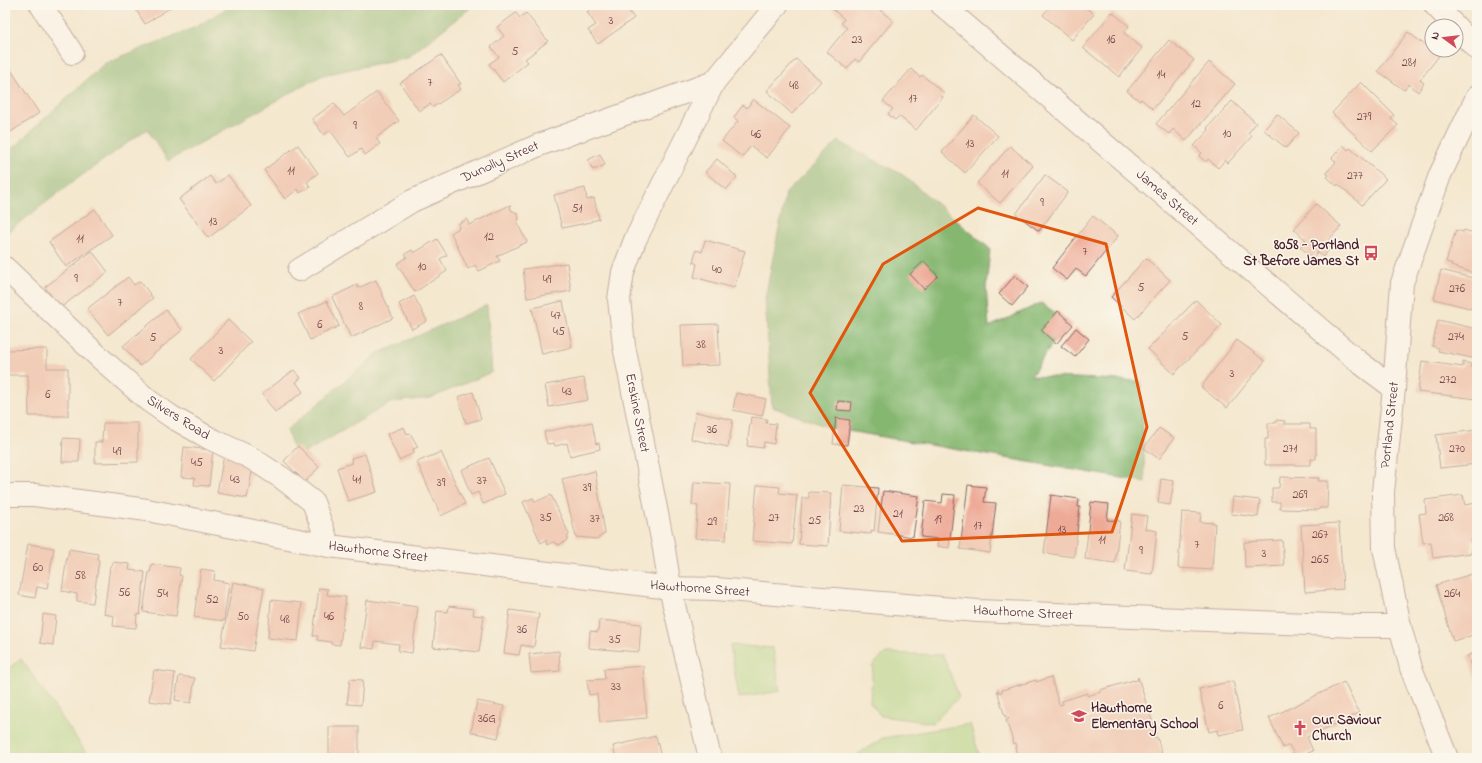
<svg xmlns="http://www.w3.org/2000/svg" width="1482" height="763" font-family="'Indie Flower',sans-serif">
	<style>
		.green { fill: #a9d683; stroke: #7a7a57 }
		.forest { fill: #86b771; stroke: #686b4e }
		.building { fill: #eeaa97 }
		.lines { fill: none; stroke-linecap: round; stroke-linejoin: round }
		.street-casing { stroke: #866564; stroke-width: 24 }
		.secondary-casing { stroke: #866564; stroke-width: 24 }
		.street { stroke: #fff; stroke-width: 22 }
		.secondary { stroke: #fff; stroke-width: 22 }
		.marked { fill: none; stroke: #e0560e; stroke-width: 3; stroke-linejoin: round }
		.labels { text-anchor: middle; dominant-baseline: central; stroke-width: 3; stroke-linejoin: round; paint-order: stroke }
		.number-label { font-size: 12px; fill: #734246 }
		.street-label { font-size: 14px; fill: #4a1f2b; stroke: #fbf7ec }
		.poi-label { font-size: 14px; font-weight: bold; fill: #4a1f2b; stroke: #fbf7ec; text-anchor: start }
	</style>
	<rect width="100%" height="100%" fill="#fbf7ec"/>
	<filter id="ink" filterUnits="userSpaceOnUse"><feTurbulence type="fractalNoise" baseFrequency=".025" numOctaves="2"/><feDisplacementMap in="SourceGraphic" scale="8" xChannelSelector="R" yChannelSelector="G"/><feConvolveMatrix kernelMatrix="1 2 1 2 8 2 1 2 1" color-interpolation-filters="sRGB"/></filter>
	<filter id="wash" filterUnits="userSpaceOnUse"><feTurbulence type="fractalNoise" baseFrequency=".012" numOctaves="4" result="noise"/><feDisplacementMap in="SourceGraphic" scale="16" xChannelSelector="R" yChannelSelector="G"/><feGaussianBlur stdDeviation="0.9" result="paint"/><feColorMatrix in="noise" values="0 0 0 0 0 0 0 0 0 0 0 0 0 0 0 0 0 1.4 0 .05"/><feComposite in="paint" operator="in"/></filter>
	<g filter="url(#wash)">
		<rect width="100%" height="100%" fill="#f4e8cf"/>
		<g class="green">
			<polygon points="730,645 773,648 780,691 739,698"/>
			<polygon points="886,653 943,655 959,697 933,723 881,716 870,702 873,665"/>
			<polygon points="21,659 90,758 5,758 5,671"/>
			<polygon points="970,724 980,758 852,758 883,738"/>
		</g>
		<g class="forest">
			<polygon points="232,5 474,5 408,57 323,75 168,161 147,129 74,181 5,234 5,155 105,63 196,27"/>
			<polygon points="838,141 903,175 990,249 986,287 989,327 1041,303 1067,321 1031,376 1141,381 1145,482 831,428 772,407 765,298 786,193"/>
			<polygon points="487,305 492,372 431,398 392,402 296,458 287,430 377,354"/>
		</g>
		<g id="blocks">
			<g class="building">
				<polygon points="133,5 174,5 145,24"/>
				<polygon points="596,5 624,5 634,18 598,44 588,30 596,25 587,12"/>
				<polygon points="828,5 874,5 893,21 859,62 855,59 847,69 827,52 847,28 841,23 844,19"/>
				<polygon points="1051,5 1085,5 1084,6 1094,14 1072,40 1043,15"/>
				<polygon points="1112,12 1129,26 1124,33 1142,48 1119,77 1083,48"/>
				<polygon points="516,13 520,18 526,13 548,41 525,59 528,62 503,82 489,64 499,57 491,47 504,36 497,27"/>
				<polygon points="1408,32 1439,56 1420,80 1424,83 1418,92 1409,84 1404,90 1378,71"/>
				<polygon points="1169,40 1194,60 1153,109 1141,99 1140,101 1127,91"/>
				<polygon points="441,55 461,84 458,85 461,89 433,107 430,104 419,111 400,83"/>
				<polygon points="796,59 821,81 792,114 767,91"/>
				<polygon points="5,61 39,113 5,136"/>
				<polygon points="1209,62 1235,84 1186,141 1173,129 1169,134 1156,124"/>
				<polygon points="911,69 920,77 922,75 944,93 941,96 943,97 916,130 899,116 895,120 888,114 893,109 883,101"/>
				<polygon points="1361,82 1394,115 1391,119 1398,125 1372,151 1332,113"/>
				<polygon points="377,92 399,121 376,138 380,144 365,155 361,149 350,157 330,130 324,135 312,119 334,103 344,116"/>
				<polygon points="753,99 790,128 767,158 751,146 742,157 722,141 738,121 734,117 743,105 747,108"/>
				<polygon points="1232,101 1256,123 1248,133 1252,136 1228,163 1225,160 1218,168 1208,159 1206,162 1199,156 1202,153 1194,146 1209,130 1207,128"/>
				<polygon points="1277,114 1299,133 1286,148 1264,130"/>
				<polygon points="974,115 998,136 965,173 942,152"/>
				<polygon points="298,145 318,173 307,182 310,187 300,193 298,189 285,199 264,170"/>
				<polygon points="1343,145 1348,150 1350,148 1386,179 1362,205 1338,184 1337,186 1327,177 1329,175 1326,173 1336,162 1332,158"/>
				<polygon points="1010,146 1033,166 1000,203 977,183"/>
				<polygon points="600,154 605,165 593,170 588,160"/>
				<polygon points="717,159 737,177 726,190 705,172"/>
				<polygon points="228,175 251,206 208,238 179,199 210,176 216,184"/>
				<polygon points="1045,175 1068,192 1039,231 1016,214"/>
				<polygon points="585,188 587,200 594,198 599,219 591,221 591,222 562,228 554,195"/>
				<polygon points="1316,204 1341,226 1327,242 1332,246 1323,257 1317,252 1313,258 1300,247 1306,240 1294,229"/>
				<polygon points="510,205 511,210 517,213 519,218 517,223 527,242 497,256 500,261 479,271 475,265 468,269 451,233 459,228 458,224 467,219 469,225"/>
				<polygon points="95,209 112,235 66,267 49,242"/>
				<polygon points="1093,216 1118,236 1086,276 1076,269 1067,280 1052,268"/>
				<polygon points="1456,230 1463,232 1464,230 1477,234 1477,274 1451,266 1452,264 1446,262"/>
				<polygon points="437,239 447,255 440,259 447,271 415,292 397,264 407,257 405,254 412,250 414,253"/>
				<polygon points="705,240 745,251 734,288 694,277 697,264 693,262 696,250 702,252"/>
				<polygon points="92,251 108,272 60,308 45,287"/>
				<polygon points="1146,258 1170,280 1135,319 1111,297"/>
				<polygon points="924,261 938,276 924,289 910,274"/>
				<polygon points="567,263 571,291 527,298 523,269"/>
				<polygon points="1441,270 1477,279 1477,310 1434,299"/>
				<polygon points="1015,275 1028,287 1012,306 999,294"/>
				<polygon points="128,277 134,285 140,281 153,298 108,335 87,309"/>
				<polygon points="376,280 393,318 351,338 332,297 357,285 358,288"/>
				<polygon points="414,296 427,321 412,329 399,304"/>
				<polygon points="1196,300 1222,325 1174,374 1148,349"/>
				<polygon points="327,301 339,326 310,340 298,314"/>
				<polygon points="563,301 572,347 542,354 532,308"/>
				<polygon points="166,310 182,330 140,366 123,346"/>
				<polygon points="1058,311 1073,325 1056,344 1041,330"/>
				<polygon points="228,320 251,342 214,381 191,359"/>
				<polygon points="1438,320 1477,329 1477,359 1438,351 1439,348 1432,346"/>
				<polygon points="718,324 720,365 683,366 681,325"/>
				<polygon points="1076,328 1089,339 1075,357 1061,346"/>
				<polygon points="1237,340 1265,361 1227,408 1201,387"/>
				<polygon points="47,349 47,368 68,368 68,416 29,416 28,375 6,375 6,350"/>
				<polygon points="1422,361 1463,367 1463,362 1471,364 1470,367 1477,368 1477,399 1418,392"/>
				<polygon points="294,370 301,378 296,382 303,392 275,412 262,394"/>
				<polygon points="584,378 588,400 549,407 545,385"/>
				<polygon points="473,392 481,419 466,423 458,397"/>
				<polygon points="736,393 766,399 762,416 733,410"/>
				<polygon points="838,401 852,402 851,411 837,410"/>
				<polygon points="696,412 733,420 728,447 691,439"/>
				<polygon points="751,417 767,419 766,423 776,424 774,444 764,442 763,448 747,446"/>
				<polygon points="836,418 850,420 847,445 833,444"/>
				<polygon points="1276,420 1285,421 1284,424 1310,424 1310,429 1316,429 1316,459 1311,459 1311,465 1265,465 1265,439 1268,439 1268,423 1276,423"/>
				<polygon points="592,422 596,444 599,443 600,449 570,456 567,443 555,446 554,443 547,444 544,432"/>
				<polygon points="103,423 138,423 138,462 95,463 95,442 102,442"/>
				<polygon points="404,427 407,434 410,433 418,447 413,449 414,453 399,460 387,434"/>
				<polygon points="1159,428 1174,438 1159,459 1144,448"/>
				<polygon points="1477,430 1477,464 1440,468 1436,435"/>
				<polygon points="63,438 80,439 79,462 62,462"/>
				<polygon points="298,446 319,467 305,482 284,461"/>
				<polygon points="184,447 213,450 209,486 194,485 195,478 181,477"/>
				<polygon points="441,452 465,504 441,516 417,462"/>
				<polygon points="365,454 377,492 348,501 337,468 352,463 351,458"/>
				<polygon points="224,455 253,467 247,498 217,493"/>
				<polygon points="489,458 505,494 483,504 478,492 471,495 461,470"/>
				<polygon points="595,471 605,533 597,539 576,537 562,479"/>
				<polygon points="1280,477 1319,478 1318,481 1328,481 1327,508 1319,508 1319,510 1280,509 1280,502 1272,502 1272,488 1279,488"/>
				<polygon points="1161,479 1174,481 1170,505 1158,503"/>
				<polygon points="694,482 730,484 726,540 695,538 698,506 692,505"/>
				<polygon points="757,485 780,487 779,493 797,495 792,544 752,541"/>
				<polygon points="843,485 878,488 874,531 871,530 871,534 839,531"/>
				<polygon points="968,485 986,487 984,502 996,503 990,553 960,549"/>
				<polygon points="883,491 919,496 913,537 878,532"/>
				<polygon points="809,492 831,493 828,546 799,544 802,498 809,498"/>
				<polygon points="943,494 955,495 949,548 937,546 938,539 921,537 925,501 942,503"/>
				<polygon points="551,495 569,534 566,541 559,545 553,542 547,545 546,540 541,543 523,502 533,498 535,502"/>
				<polygon points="1051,495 1079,499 1078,507 1080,507 1074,557 1044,553"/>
				<polygon points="1463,495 1465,505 1477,503 1477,540 1471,540 1472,553 1433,558 1431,542 1423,543 1419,514 1426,513 1425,500"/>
				<polygon points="1233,497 1260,500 1258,517 1231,514"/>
				<polygon points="1091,502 1109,504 1107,520 1120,521 1115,563 1085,559"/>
				<polygon points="1182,512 1201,513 1200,522 1215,523 1212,570 1178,568"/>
				<polygon points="1132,514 1147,516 1145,529 1157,531 1152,574 1125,571"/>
				<polygon points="1339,523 1343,589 1305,592 1301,525"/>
				<polygon points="1282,540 1284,566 1245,568 1244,542"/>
				<polygon points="28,544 54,548 47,589 37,587 35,598 19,595"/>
				<polygon points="69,549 98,554 97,560 99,560 93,603 77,601 77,594 62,591 67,556 68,556"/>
				<polygon points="113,562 130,564 129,570 145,572 140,615 137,614 136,628 113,626 114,616 104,614 110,566 112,566"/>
				<polygon points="152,564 180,568 179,575 182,576 176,616 143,612 149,572 150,572"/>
				<polygon points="201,569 215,571 214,580 229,583 224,621 194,617"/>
				<polygon points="1472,574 1475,585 1477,584 1477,634 1453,641 1436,585"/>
				<polygon points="233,582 264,588 253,651 221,646"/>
				<polygon points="319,588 328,589 327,595 346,597 340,645 331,644 331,642 317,640 318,636 313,636"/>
				<polygon points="271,600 302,603 298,641 268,638"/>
				<polygon points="367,600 418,607 412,653 398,651 399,644 375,641 374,649 361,647"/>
				<polygon points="449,606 474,609 473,615 484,616 479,652 433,647 437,611 448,612"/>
				<polygon points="510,610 539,614 534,647 521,645 519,655 504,653"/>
				<polygon points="43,614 56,616 53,645 40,643"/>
				<polygon points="599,620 641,624 639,652 589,648 590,631 598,632"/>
				<polygon points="559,651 560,671 531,673 529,654"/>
				<polygon points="1477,652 1477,682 1467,656"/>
				<polygon points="643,666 647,718 600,722 597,694 589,695 587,680 605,679 604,669"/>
				<polygon points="154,670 175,673 171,704 149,701"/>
				<polygon points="179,676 195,678 191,703 175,700"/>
				<polygon points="1051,677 1059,705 1063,704 1062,701 1087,693 1087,696 1101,692 1100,690 1134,680 1134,681 1138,680 1137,678 1138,677 1147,706 1145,707 1146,711 1149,710 1156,734 1153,735 1154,738 1157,737 1163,758 1018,758 1015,747 1017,747 1016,743 1014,744 1006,720 1009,719 1007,716 1005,717 997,690 999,690 999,693 1002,692 1002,690 1036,680 1036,682"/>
				<polygon points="350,679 363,680 361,705 347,704"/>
				<polygon points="1233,681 1243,730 1218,735 1217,730 1209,732 1199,689"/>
				<polygon points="1344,682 1359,713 1307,737 1313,751 1296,758 1289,745 1283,748 1269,718"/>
				<polygon points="477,701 504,706 498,738 471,732"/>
				<rect x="329" y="727" width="30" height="31"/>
				<polygon points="656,736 661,758 616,758 613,746"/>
			</g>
		</g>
	</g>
	<g filter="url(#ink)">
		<use href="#blocks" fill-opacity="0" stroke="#866564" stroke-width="1"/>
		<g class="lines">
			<g class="street-casing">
				<g id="street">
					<polyline points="41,5 72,53"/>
					<polyline points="942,5 1341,347 1359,362 1394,388"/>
					<polyline points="1435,5 1455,26"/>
					<polyline points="1456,27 1477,49"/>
					<polyline points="5,268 99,357 149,401 172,417 209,438 251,458 282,478 313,502 329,546"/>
					<polyline points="299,270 412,201 539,145 714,82"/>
					<polyline points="710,758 670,588 664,549 624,346 619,299 623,272 635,240 714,82 777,5"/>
				</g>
			</g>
			<g class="secondary-casing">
				<g id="secondary">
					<polyline points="5,495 34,495 147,510 329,546 670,588 716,589 978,611 1357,626 1400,626"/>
					<polyline points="1447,758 1411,668 1400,626 1384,548 1383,492 1394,388 1402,283 1440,175 1477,97"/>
				</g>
			</g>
			<use href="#street" class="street"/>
			<use href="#secondary" class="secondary"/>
		</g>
	</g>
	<path d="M0 0H1482V763H0ZM978 208 1106 244 1147 427 1112 532 902 541 810 393 883 264Z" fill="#f4e8cf" fill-opacity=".55" fill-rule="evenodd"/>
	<path class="marked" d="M978 208 1106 244 1147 427 1112 532 902 541 810 393 883 264Z"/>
	<defs>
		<g id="bus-bare" transform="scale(1.2)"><path d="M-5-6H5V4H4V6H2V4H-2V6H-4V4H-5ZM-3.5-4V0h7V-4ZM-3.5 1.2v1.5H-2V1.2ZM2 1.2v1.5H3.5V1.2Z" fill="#d1495b" stroke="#fbf7ec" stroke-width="2.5" paint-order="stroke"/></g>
		<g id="school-bare" transform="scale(1.2)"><path d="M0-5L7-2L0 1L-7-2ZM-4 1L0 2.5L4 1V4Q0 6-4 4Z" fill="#d1495b" stroke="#fbf7ec" stroke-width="2.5" paint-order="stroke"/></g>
		<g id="church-bare" transform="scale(1.2)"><path d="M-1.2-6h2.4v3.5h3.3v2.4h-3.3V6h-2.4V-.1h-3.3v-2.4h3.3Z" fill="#d1495b" stroke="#fbf7ec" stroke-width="2.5" paint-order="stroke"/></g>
	</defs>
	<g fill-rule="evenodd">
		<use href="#bus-bare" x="1371" y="253"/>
		<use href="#school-bare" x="1079" y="716"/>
		<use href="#church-bare" x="1300" y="728"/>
	</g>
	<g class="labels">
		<g class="number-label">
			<text x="611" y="21">3</text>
			<text x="857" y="40">23</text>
			<text x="1111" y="40">16</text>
			<text x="515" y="52">5</text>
			<text x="1409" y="63">281</text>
			<text x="1161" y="75">14</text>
			<text x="430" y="83">7</text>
			<text x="794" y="86">48</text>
			<text x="913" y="99">17</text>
			<text x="1196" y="104">12</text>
			<text x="1364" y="117">279</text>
			<text x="355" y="126">9</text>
			<text x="1227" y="134">10</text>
			<text x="756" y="135">46</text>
			<text x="970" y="144">13</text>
			<text x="291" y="171">11</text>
			<text x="1005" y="174">11</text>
			<text x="1355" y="176">277</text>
			<text x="1042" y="203">9</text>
			<text x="577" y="209">51</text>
			<text x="213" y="222">13</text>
			<text x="489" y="237">12</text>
			<text x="80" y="239">11</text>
			<text x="1085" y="252">7</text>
			<text x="422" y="267">10</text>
			<text x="717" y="270">40</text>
			<text x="76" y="279">9</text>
			<text x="547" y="280">49</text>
			<text x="1141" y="288">5</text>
			<text x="1457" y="289">276</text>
			<text x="120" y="303">7</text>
			<text x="361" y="307">8</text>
			<text x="556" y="316">47</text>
			<text x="320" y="325">6</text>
			<text x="559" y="332">45</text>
			<text x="1185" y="337">5</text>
			<text x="1456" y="337">274</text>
			<text x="153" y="338">5</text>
			<text x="701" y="345">38</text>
			<text x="221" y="351">3</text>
			<text x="1232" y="374">3</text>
			<text x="1448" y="380">272</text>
			<text x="567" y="392">43</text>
			<text x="48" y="395">6</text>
			<text x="712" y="430">36</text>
			<text x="1290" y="449">271</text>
			<text x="1457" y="449">270</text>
			<text x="117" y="452">49</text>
			<text x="197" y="463">45</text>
			<text x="235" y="480">43</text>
			<text x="357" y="480">41</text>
			<text x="482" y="481">37</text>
			<text x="441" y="483">39</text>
			<text x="587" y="488">39</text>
			<text x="1300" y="495">269</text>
			<text x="859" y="509">23</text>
			<text x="898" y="514">21</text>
			<text x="546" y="518">35</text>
			<text x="774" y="518">27</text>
			<text x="1446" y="518">268</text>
			<text x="595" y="519">37</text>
			<text x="938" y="520">19</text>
			<text x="815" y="521">25</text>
			<text x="712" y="522">29</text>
			<text x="978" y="526">17</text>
			<text x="1062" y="530">13</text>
			<text x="1320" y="535">267</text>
			<text x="1102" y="540">11</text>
			<text x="1197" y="545">7</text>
			<text x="1141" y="551">9</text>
			<text x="1264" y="554">3</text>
			<text x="1320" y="560">265</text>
			<text x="38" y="568">60</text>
			<text x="80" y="576">58</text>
			<text x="124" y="593">56</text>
			<text x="162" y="594">54</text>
			<text x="1452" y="594">264</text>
			<text x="212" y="600">52</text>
			<text x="243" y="617">50</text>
			<text x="329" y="617">46</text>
			<text x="285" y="620">48</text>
			<text x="522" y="630">36</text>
			<text x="615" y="640">35</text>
			<text x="616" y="687">33</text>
			<text x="1221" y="706">6</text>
			<text x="487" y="719">36G</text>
		</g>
		<g class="street-label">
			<text transform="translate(500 162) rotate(-24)">Dunolly Street</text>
			<text transform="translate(1167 198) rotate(41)">James Street</text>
			<text transform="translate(637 413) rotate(79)">Erskine Street</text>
			<text transform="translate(178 418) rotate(32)">Silvers Road</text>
			<text transform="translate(1390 425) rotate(-84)">Portland Street</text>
			<text transform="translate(378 552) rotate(7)">Hawthorne Street</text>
			<text transform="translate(700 589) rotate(4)">Hawthorne Street</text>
			<text transform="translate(1023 613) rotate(3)">Hawthorne Street</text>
		</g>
		<g class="poi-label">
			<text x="1359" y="245" text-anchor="end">8058 - Portland<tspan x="1359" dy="16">St Before James St</tspan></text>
			<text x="1091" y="708">Hawthorne<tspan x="1091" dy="16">Elementary School</tspan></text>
			<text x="1312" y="720">Our Saviour<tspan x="1312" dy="16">Church</tspan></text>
		</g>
	</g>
	<rect width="1482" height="763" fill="none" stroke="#fbf7ec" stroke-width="20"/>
	<g transform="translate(1444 38) rotate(285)"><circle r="19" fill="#fbf7ec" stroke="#b4a19f"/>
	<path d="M0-3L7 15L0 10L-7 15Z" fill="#d1495b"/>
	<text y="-6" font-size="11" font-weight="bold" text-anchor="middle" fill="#4a1f2b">N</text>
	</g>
</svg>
